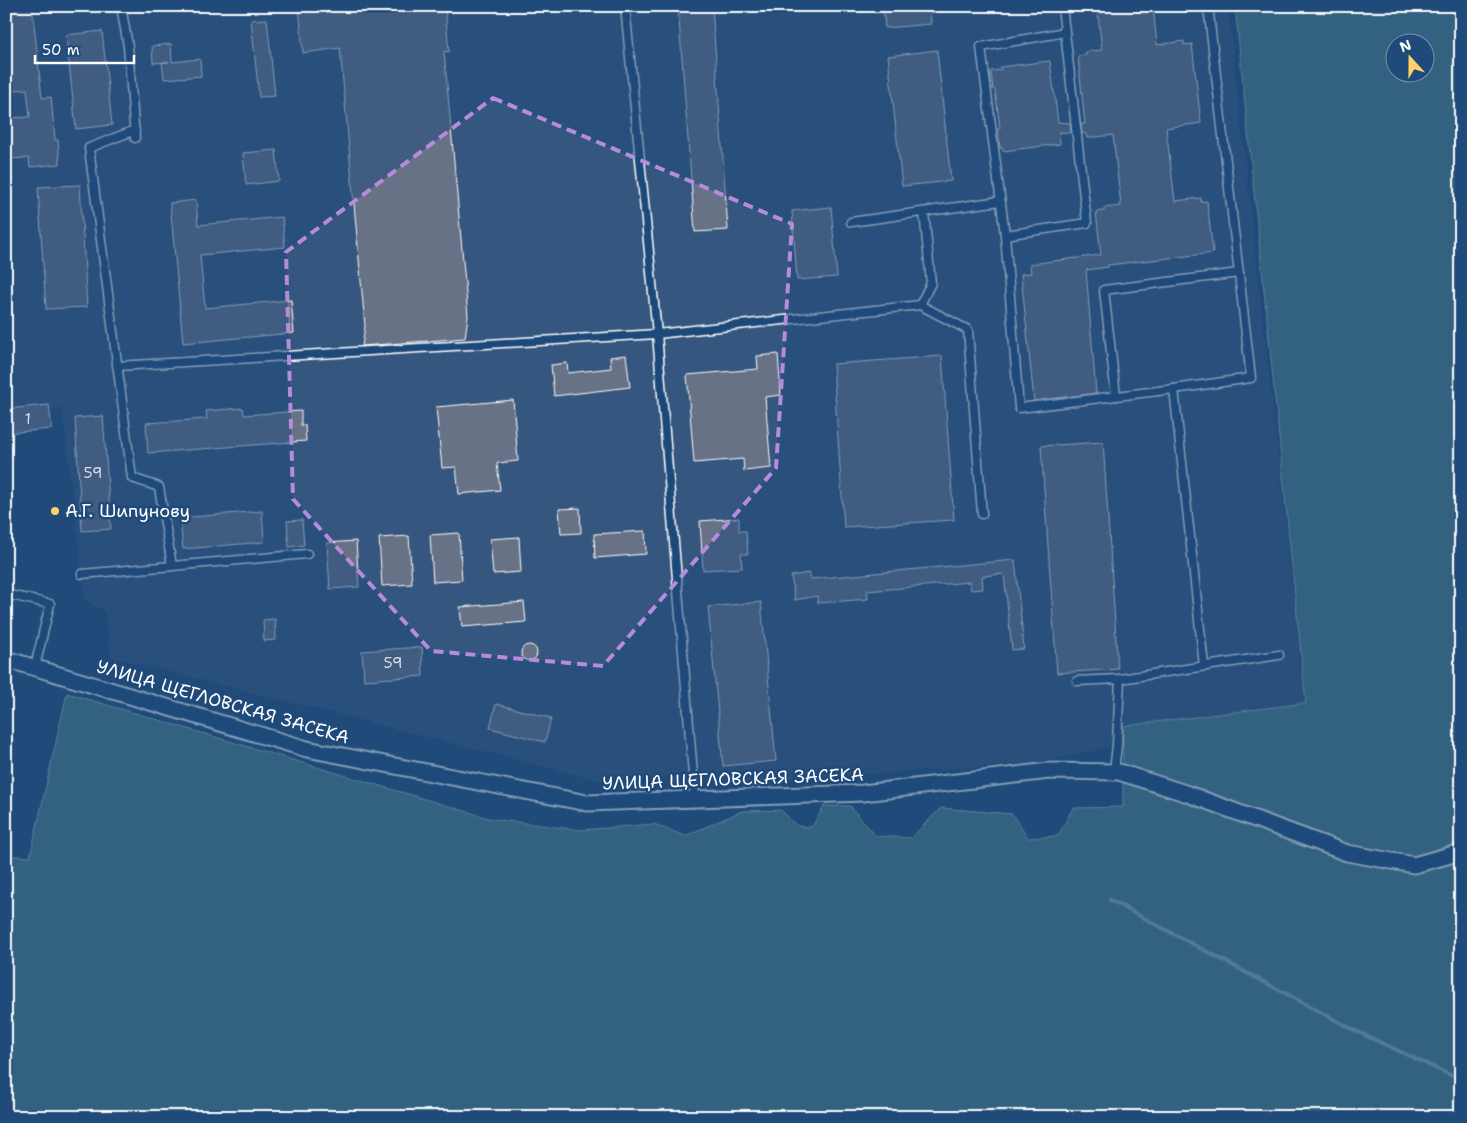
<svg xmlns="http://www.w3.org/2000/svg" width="1467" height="1123" font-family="'Shantell Sans',sans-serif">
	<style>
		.built { fill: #35567e }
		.green { fill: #4e7e88; stroke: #a6bec4; fill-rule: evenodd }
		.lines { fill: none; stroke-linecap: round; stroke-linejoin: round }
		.stream { stroke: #90b1c6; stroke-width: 4 }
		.building { fill: #677287; stroke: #fff }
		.lane-casing { stroke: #fff; stroke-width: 11 }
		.street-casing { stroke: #fff; stroke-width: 19 }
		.lane { stroke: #1f4a7a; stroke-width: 8 }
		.street { stroke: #1f4a7a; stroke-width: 15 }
		.marked { fill: none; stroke: #b68bdc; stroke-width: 4; stroke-dasharray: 10 6; stroke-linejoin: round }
		.poi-dot { fill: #ffd166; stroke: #1f4a7a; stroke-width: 2 }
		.labels { text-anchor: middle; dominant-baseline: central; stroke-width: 5; stroke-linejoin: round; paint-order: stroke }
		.number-label { font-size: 15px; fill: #d9dce1 }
		.poi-label { font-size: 18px; fill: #fff; stroke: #1f4a7a; text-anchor: start }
		.street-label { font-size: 18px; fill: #fff; stroke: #1f4a7a }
	</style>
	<rect width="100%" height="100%" fill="#1f4a7a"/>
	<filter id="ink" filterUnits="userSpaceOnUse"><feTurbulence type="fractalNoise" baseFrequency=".02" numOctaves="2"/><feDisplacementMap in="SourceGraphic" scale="10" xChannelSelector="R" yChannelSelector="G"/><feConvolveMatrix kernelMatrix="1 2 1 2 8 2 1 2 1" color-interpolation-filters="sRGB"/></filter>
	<g filter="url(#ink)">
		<polygon class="built" points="6,6 1228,6 1306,703 1038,763 713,785 703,773 609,783 111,657 104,611 85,600 62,408 6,413"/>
		<path class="green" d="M1235 6H1461V1117H6V855L30 857 67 693 492 819 581 830 654 824 685 836 742 811 781 810 797 826 812 827 824 806H850L876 836 911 838 941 808 1012 814 1028 838 1058 836 1073 808 1123 807V726L1306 703ZM1394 42H1424V72H1394Z"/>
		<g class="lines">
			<polyline class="stream" points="1110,900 1356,1031 1461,1080"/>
		</g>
		<g class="building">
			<polygon points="6,6 32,6 42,98 51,97 55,140 58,140 60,164 30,167 29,158 6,159 6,118 30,117 27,89 6,91"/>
			<polygon points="299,6 445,6 449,52 444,51 468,316 465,338 362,346 365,326 340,48 303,53"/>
			<polygon points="678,6 712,6 728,230 695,232"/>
			<polygon points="883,6 930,6 931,24 885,28"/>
			<polygon points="1097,6 1153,6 1157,45 1184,41 1184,45 1192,44 1201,123 1166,128 1175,201 1201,198 1201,202 1207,201 1213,253 1108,265 1108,267 1086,270 1096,393 1034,401 1021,274 1031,273 1030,264 1101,255 1096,212 1104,211 1104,208 1121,206 1113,135 1087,138 1086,134 1082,133 1081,124 1085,124 1078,56 1086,55 1086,52 1102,50"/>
			<polygon points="267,19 275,96 259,97 251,20"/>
			<polygon points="102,31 112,125 76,129 66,35"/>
			<polygon points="171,44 172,62 200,59 201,76 164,79 162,62 169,62 153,63 152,46"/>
			<polygon points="937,50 951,181 902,186 888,56"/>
			<polygon points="1050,61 1058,122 1070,123 1071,133 1059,132 1060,144 1003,151 1003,148 1000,148 998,128 1000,128 995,90 993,90 991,71 1001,70 1000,67"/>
			<polygon points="276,150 279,181 246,185 243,153"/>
			<polygon points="80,185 87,307 46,309 38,187"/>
			<polygon points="196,200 198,225 282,217 285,247 200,255 205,308 291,300 294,333 183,343 170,203"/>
			<polygon points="831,207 837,277 797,280 792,211"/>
			<polygon points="778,354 781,395 765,397 771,468 744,471 743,459 694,463 687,375 758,369 757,356"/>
			<polygon points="626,355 630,387 554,396 551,365 567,363 568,373 611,368 610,357"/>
			<polygon points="942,356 954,520 844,527 833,364"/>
			<polygon points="513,400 518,461 497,463 500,490 459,494 456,467 442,468 436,407"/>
			<polygon points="49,405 52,429 6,433 6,409"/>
			<polygon points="243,408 244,415 301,411 301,425 305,425 306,441 148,453 146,423 207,419 206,411"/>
			<polygon points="103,416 111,529 82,531 75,418"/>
			<polygon points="1103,442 1118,669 1057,673 1041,446"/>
			<polygon points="580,508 581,533 561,534 559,509"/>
			<polygon points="262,511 264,542 183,549 180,518"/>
			<polygon points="739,518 739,531 746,531 748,554 741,554 742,568 703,570 700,521"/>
			<polygon points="302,520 304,545 289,547 287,521"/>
			<polygon points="645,531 646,554 595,558 594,534"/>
			<polygon points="459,533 462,580 433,582 430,535"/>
			<polygon points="409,536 412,584 382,586 379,538"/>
			<polygon points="519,537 521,572 493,574 490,539"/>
			<polygon points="356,541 359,587 330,589 327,543"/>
			<polygon points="1015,560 1024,649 1012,650 1004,574 982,576 983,589 971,590 970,582 867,591 868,599 818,603 817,596 795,600 791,576 809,573 811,579"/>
			<polygon points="524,602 526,622 462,627 460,607"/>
			<polygon points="761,602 776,761 723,766 708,607"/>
			<polygon points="275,619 276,640 264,641 263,620"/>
			<circle cx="529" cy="653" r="8"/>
			<polygon points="422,647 423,676 364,680 362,651"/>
			<polygon points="496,704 551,718 545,742 490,728"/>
		</g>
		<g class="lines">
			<g class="lane-casing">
				<g id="lane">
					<polyline points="121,6 128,46 135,138"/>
					<polyline points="625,6 657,334 695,799"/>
					<polyline points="1065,32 981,47 1005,235 1019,408 1174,389"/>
					<polyline points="135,130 89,148 132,478 159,487 172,566"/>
					<polyline points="851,222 1000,201"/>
					<polyline points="1005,235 1087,223 1062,6"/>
					<polyline points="920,305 931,283 924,212"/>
					<polyline points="117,366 657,334 920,305 968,330 982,514"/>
					<polyline points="1116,396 1104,290 1239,273"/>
					<polyline points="82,574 307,554"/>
					<polyline points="6,594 50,604 35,667"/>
					<polyline points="1204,666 1174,389 1251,378 1208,6"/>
					<polyline points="1077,681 1120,679 1279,655"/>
					<polyline points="1114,772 1117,745 1120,679"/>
				</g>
			</g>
			<g class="street-casing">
				<polyline id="street" points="6,659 307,749 587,803 863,793 1049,771 1119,772 1188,794 1347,853 1414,865 1461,852"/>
			</g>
			<use href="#lane" class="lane"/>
			<use href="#street" class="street"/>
		</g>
	</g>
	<path d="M0 0H1467V1123H0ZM493 98 792 224 776 468 603 666 431 651 293 499 286 252Z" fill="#1f4a7a" fill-opacity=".55" fill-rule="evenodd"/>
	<path class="marked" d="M493 98 792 224 776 468 603 666 431 651 293 499 286 252Z"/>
	<circle class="poi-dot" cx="55" cy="511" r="5"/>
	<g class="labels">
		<g class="number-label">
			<text x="28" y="419">1</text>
			<text x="93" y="473">59</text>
			<text x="393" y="663">59</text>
		</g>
		<g class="poi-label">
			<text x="65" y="511">А.Г. Шипунову</text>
		</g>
		<g class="street-label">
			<text transform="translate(223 702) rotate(16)">УЛИЦА ЩЕГЛОВСКАЯ ЗАСЕКА</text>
			<text transform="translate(733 779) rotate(-2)">УЛИЦА ЩЕГЛОВСКАЯ ЗАСЕКА</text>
		</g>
	</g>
	<rect width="1467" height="1123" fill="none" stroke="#1f4a7a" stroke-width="25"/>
	<rect x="12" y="12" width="1442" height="1098" fill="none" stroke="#fff" stroke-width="2" filter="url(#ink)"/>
	<g transform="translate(1410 58) rotate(339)"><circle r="24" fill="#1f4a7a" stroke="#7992af"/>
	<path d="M0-4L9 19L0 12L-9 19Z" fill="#ffd166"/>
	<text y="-8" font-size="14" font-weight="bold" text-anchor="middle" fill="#ffffff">N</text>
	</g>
	<path d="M35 55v8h99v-8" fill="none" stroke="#ffffff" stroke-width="2.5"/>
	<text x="42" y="55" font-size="15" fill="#ffffff" stroke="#1f4a7a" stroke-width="4" paint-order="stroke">50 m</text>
</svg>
